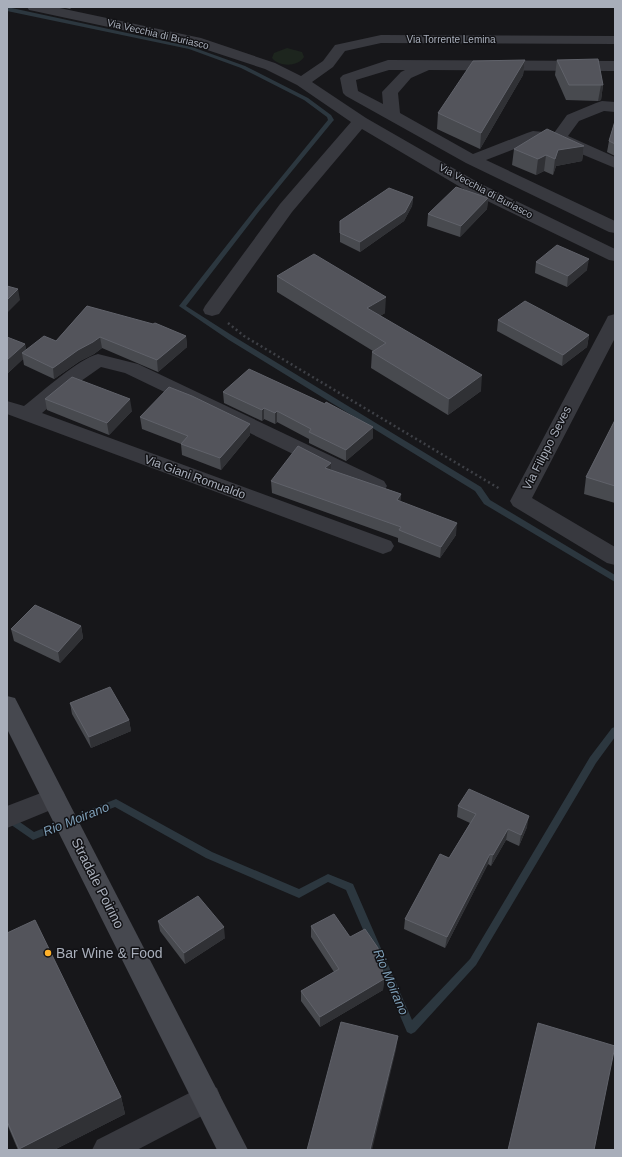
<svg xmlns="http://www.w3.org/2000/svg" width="622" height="1157" font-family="Arial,sans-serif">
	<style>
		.green { fill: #1d251e }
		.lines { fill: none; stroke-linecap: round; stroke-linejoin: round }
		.stream { fill: #2c373f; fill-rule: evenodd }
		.path { stroke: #3e4046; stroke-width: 2.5; stroke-dasharray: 2 3; stroke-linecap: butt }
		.street { fill: #38393f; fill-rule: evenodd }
		.secondary { fill: #46484f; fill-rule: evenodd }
		.wall { fill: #484a4f }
		.shaded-wall { fill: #303135 }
		.building { fill: #53545b; stroke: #60626a }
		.poi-dot { fill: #feb12a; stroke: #121215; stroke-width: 1.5 }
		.labels { text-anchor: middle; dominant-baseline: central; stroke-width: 3; stroke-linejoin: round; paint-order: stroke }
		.far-street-label { font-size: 10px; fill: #a8aeba; stroke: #121215 }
		.street-label { font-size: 12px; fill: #a8aeba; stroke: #121215 }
		.water-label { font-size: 13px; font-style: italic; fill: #7d9eb7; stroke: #121215 }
		.near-street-label { font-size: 14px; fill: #a8aeba; stroke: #121215 }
		.near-poi-label { font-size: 14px; fill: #a8aeba; stroke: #121215; text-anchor: start }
	</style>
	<rect width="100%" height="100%" fill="#17171a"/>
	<path class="green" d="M287 48 302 52 304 57C298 67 279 67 272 58L274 53Z"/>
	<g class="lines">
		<g class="stream">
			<polygon points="7,7 192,47 245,66 308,98 331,115 334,120 333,121 260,210 186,306 233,336 481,487 490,500 615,575 615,582 484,504 475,491 229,340 179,306 256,208 328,120 327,117 304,100 241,68 189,49 7,11"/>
			<polygon points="615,727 615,737 596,763 476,965 415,1032 411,1034 407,1032 346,890 328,882 299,898 206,858 115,807 33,840 7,822 7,813 34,832 116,799 212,852 299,889 328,874 353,884 412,1020 470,959 590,757 612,728"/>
		</g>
		<polyline class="path" points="228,323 244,336 500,489"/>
		<g class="street">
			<polygon points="27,7 55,7 201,38 275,63 301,76 323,61 335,45 381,35 615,36 615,44 381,43 345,51 333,67 312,82 366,118 479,183 615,249 615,261 609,260 467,191 362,129 292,212 219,314 212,316 205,314 203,310 205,306 280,204 351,122 297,85 265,69 192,45 34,11 29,10"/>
			<path d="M388 60 615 61V71L429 70 411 78 398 93 400 113 473 154 527 133 533 131 554 133 567 115 596 103 602 101 615 102V112L604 111 579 121 568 136 615 157V168L555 143 535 141 486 160 615 221V233L609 232 466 163 346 96 343 93 340 78 343 75ZM389 70H405L401 72 382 92 383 104 358 91 356 80Z"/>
			<polygon points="615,314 615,338 532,498 615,547 615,565 607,563 513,506 510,501 606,320 608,316"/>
			<path d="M98 354 138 364 384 481 387 486 384 491 377 493 370 491 125 373 101 367 71 388 42 413 391 541 394 546 391 551 383 554 375 551 7 414V401L24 406C42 392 78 359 98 354Z"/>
			<polygon points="54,788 63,791 66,798 63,805 7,828 7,806"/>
			<polygon points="207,1084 217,1088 221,1098 217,1108 137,1150 92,1150 97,1140"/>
		</g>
		<polygon class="secondary" points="7,696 15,698 248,1150 217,1150 7,729"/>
	</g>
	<g class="wall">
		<polygon points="62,7 72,7 70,9"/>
		<polygon points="525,60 523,75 480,149 437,129 438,113"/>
		<polygon points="557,60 603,85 601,100 598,101 566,100 555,75"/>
		<polygon points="615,121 615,156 607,152 609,141"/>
		<polygon points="584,146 582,161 556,166 553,175 544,171 536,175 512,165 514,149"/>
		<polygon points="413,197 412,206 404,221 360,252 340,242 340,221"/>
		<polygon points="488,198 487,209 460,237 427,226 428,214"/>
		<polygon points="536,262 587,270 567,287 535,273"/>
		<polygon points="277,276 385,313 380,316 481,391 448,415 371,368 372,352 373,351 277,292"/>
		<polygon points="87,306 186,336 187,347 158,372 102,348 94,354 80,361 54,379 24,365 23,359 7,374 25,344 26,350 56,341"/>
		<polygon points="498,320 589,335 587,347 562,366 497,331"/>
		<polygon points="223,392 373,438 346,461 309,443 309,439 277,422 275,424 264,419 262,421 224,403"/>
		<polygon points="45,399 132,411 109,435 47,410"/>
		<polygon points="140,417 250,435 221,470 182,455 181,444 142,429"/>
		<polygon points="615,420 615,503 584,494 586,477"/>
		<polygon points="331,470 401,494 400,502 456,535 440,558 398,542 398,538 272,493 271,481"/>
		<polygon points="81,626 83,638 60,663 14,641 11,629"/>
		<polygon points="70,703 129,720 131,731 91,748 72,714"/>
		<polygon points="458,806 527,827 519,846 506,840 491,866 488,864 445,948 404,929 405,919 449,858 470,823 457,817"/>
		<polygon points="158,921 225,938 185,964 160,931"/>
		<polygon points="311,926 350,937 384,979 383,990 320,1027 301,1001 301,991 334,972 311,937"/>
		<polygon points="7,933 121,1097 125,1114 54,1150 18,1150 7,1124"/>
	</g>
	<g class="shaded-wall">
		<polygon points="525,60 523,75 480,149 481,133"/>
		<polygon points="601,85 603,85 601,100 598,101"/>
		<polygon points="584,146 582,161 556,166 553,175 555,159 558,150"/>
		<polygon points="546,155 544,171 536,175 538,159"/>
		<polygon points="413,197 412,206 404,221 360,252 360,242"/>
		<polygon points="488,198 487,209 460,237 461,226"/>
		<polygon points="589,259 587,270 567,287 568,276"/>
		<polygon points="18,289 20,300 7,313 7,300"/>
		<polygon points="386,297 385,313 367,324 367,308"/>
		<polygon points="589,335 587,347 562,366 563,355"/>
		<polygon points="186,336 187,347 158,372 157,360"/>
		<polygon points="100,337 102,348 94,354 80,361 54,379 53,368 78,350"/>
		<polygon points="25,344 27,355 22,353 23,359 7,374 7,360"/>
		<polygon points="482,375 481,391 448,415 449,399"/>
		<polygon points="130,399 132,411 109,435 107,423"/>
		<polygon points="264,408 264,419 262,421 262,410"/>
		<polygon points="277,411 277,422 275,424 275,413"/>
		<polygon points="250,424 250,435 221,470 220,458"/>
		<polygon points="373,427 373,438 346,461 346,450"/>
		<polygon points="331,463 331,474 325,468"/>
		<polygon points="401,494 400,506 397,500"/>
		<polygon points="457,523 456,535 440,558 441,547"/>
		<polygon points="81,626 83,638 60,663 58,652"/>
		<polygon points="129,720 131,731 91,748 89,737"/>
		<polygon points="529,816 527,827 519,846 521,835"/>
		<polygon points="508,829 506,840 491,866 493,855"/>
		<polygon points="490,854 488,864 445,948 447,937"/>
		<polygon points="224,927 225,938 185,964 184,953"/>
		<polygon points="384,979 383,990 320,1027 320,1017"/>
		<polygon points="398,1036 396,1050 372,1150 370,1150"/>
		<polygon points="121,1097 125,1114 54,1150 20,1150 19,1149"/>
	</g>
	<g class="building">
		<polygon points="598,59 603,85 569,85 557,60"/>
		<polygon points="525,60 481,133 438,113 473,61"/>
		<polygon points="615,121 615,144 609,141"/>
		<polygon points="547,129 584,146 558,150 555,159 546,155 538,159 514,149"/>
		<polygon points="456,187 488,198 461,226 428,214"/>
		<polygon points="389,188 413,197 405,212 360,242 340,233 340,221"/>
		<polygon points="557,245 589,259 568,276 536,262"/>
		<polygon points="314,254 386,297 367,308 482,375 449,399 372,352 386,343 277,276"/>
		<polygon points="7,286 18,289 7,300"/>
		<polygon points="525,301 589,335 563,355 498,320"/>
		<polygon points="87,306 153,324 155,323 186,336 157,360 100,337 93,342 78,350 53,368 22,353 44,336 56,341"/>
		<polygon points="7,337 25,344 7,360"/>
		<polygon points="249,369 325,404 326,402 373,427 346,450 309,432 311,429 277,411 275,413 264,408 262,410 223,392"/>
		<polygon points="72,377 130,399 107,423 45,399"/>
		<polygon points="169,387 192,396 250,424 220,458 181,444 188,436 140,417"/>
		<polygon points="615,420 615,486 586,477"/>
		<polygon points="298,446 331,463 325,468 401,494 397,500 457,523 441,547 399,530 401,527 271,481"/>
		<polygon points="35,605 81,626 58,652 11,629"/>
		<polygon points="110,687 129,720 89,737 70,703"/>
		<polygon points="469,789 529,816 521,835 508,829 493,855 490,854 447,937 405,919 440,854 449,858 476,814 458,806"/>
		<polygon points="198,896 224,927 184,953 158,921"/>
		<polygon points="334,914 350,937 365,929 378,948 384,979 320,1017 301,991 339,969 311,926"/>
		<polygon points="35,920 121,1097 19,1149 7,1121 7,933"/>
		<polygon points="341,1022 398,1036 370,1150 307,1150"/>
		<polygon points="538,1023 615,1046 594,1150 508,1150"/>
	</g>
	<circle class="poi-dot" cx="48" cy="953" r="4"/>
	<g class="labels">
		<g class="far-street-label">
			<text transform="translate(158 34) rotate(13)">Via Vecchia di Buriasco</text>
			<text x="451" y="39">Via Torrente Lemina</text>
			<text transform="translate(486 191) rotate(28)">Via Vecchia di Buriasco</text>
		</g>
		<g class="street-label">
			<text transform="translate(547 448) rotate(-63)">Via Filippo Seves</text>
			<text transform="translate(195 477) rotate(20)">Via Giani Romualdo</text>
		</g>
		<g class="water-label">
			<text transform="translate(76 819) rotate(-22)">Rio Moirano</text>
			<text transform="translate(391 982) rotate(67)">Rio Moirano</text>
		</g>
		<g class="near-street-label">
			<text transform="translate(98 883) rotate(63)">Stradale Poirino</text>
		</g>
		<g class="near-poi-label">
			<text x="56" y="953">Bar Wine &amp; Food</text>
		</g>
	</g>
	<rect width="622" height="1157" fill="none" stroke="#a8aeba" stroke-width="16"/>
</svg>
